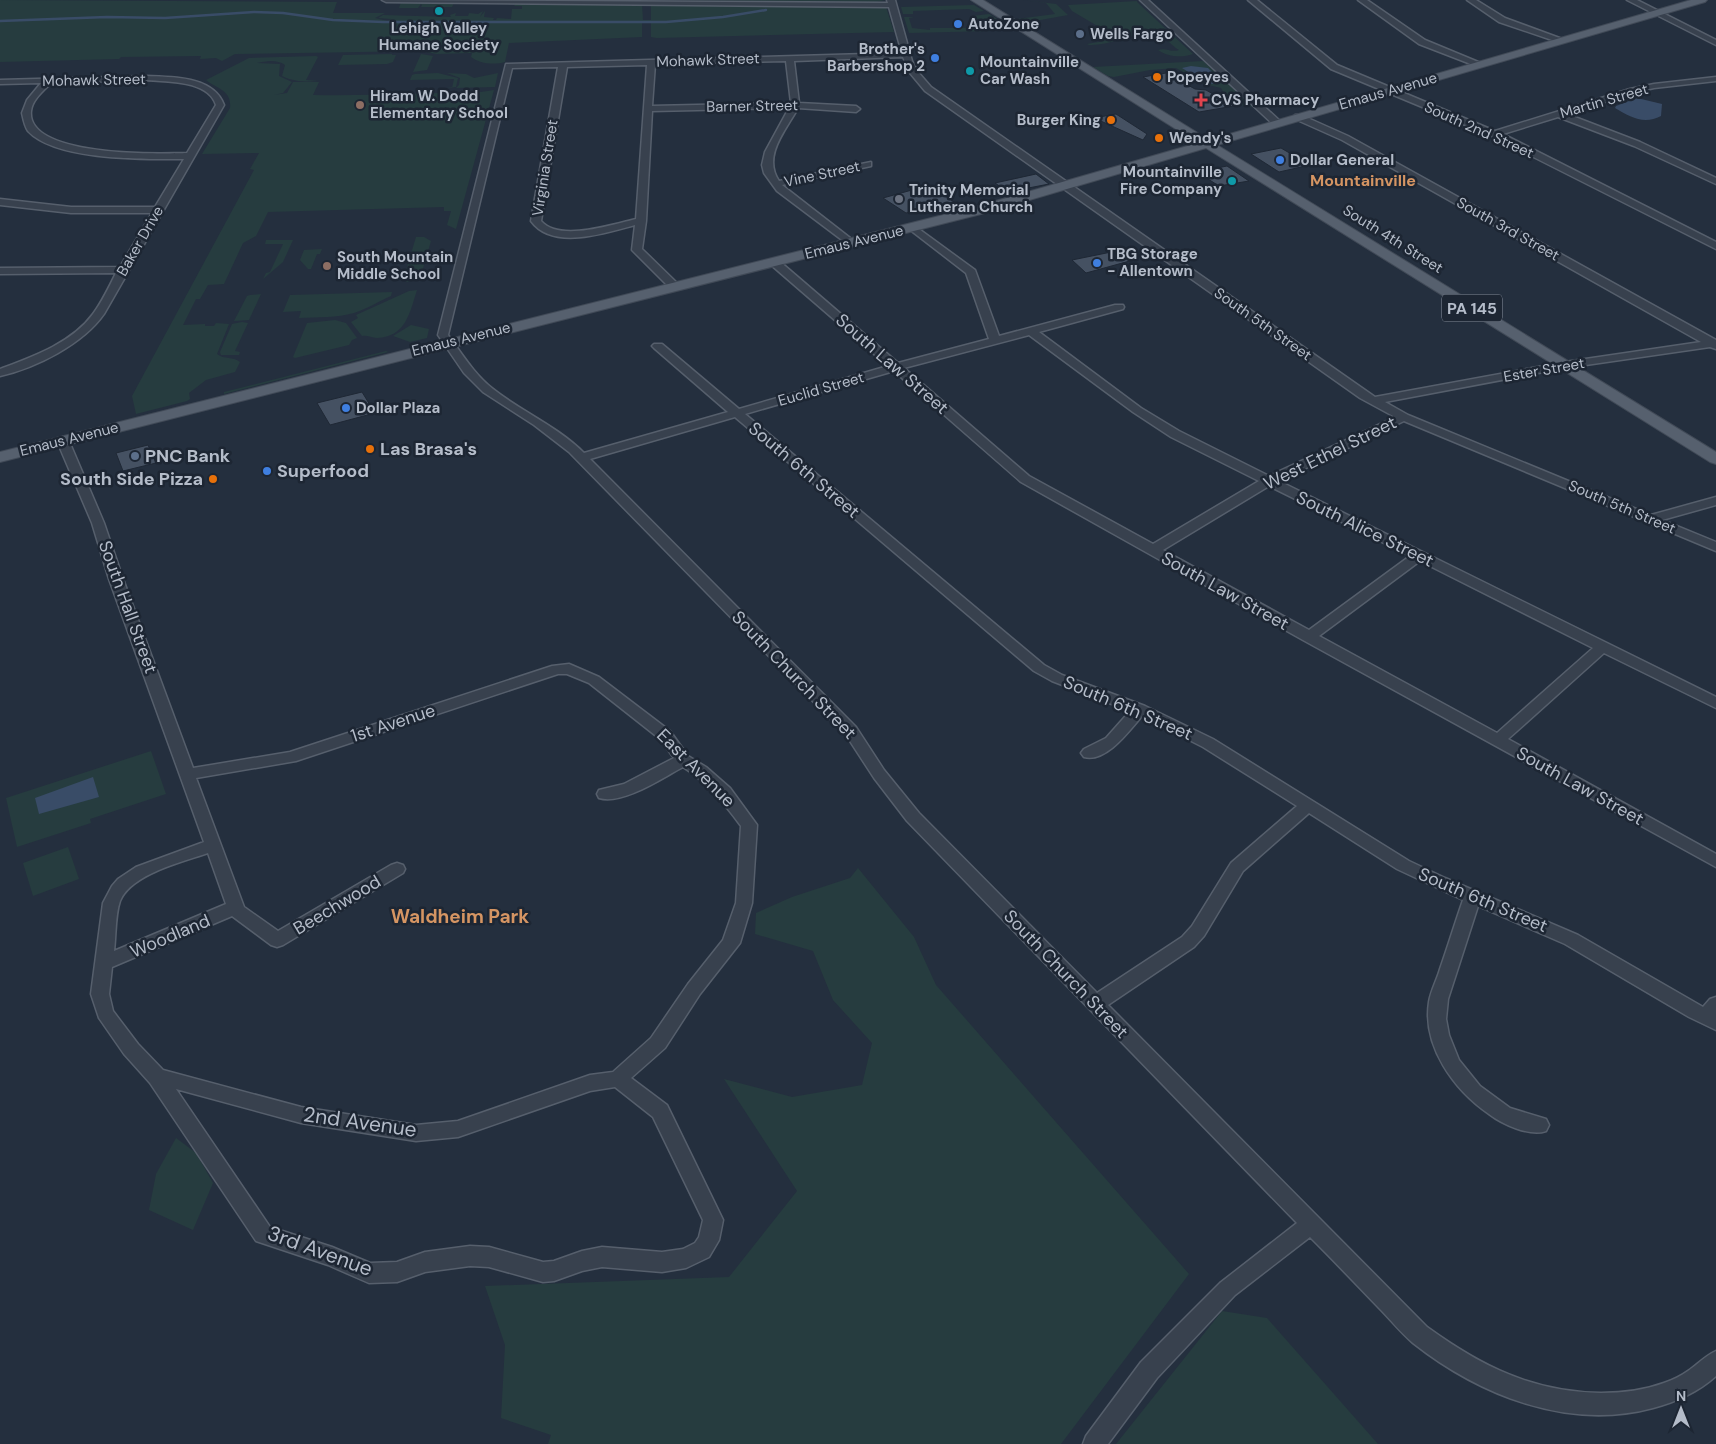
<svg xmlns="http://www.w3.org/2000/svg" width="1716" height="1444" font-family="'DM Sans',sans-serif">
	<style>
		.green { fill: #263c3f }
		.water { fill: #394c67 }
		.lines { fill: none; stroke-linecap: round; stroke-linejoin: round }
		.stream { stroke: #394c67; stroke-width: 2.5 }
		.building { fill: #455162; stroke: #1f2835 }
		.minor-casing { stroke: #565f6c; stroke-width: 3 }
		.major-casing { stroke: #414a57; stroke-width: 2 }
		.minor { fill: #38414e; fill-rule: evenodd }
		.major { fill: #56606e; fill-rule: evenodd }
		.culture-dot { fill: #0f9aa8; stroke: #1d2633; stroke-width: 2 }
		.shop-dot { fill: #3f7fe0; stroke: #1d2633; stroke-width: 2 }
		.service-dot { fill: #5c6f8a; stroke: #1d2633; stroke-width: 2 }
		.food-dot { fill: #e8710a; stroke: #1d2633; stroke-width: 2 }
		.health-dot { fill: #e0444e; stroke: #1d2633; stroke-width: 2 }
		.education-dot { fill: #8d6e63; stroke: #1d2633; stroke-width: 2 }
		.worship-dot { fill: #6b7280; stroke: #1d2633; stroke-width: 2 }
		.labels { text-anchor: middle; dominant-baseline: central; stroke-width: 5; stroke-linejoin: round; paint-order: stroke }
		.far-poi-label { font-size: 15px; font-weight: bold; fill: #b4bcc9; stroke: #1d2633; text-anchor: start }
		.far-street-label { font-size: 15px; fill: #b4bcc9; stroke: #1d2633 }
		.far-neighbourhood-label { font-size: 16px; font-weight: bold; fill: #d59563; stroke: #1d2633 }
		.shield { fill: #1d2633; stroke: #878f9c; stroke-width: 1 }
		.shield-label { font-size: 16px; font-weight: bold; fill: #b4bcc9 }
		.street-label { font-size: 18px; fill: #b4bcc9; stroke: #1d2633 }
		.poi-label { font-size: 18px; font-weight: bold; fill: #b4bcc9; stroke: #1d2633; text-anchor: start }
		.neighbourhood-label { font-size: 19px; font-weight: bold; fill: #d59563; stroke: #1d2633 }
		.near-street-label { font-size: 21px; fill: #b4bcc9; stroke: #1d2633 }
	</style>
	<rect width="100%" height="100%" fill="#242f3e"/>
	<g class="green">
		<path d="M0 0 337 2 333 13H385L375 18 388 21 391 19 378 18 383 15 451 17 450 15 456 13 455 16H468L469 13 478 14 483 11 480 17 485 11 484 17 494 18 493 20H496L497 18 511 19 512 9H522V6H514L516 3 642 5 643 20H651V4L882 7H886L894 32 657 38 651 37V23H642V37L509 43 505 62C494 65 480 64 471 57L472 53 437 54 420 51 235 54 222 61 216 58 200 59 201 56 121 57 119 59 0 62Z"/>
		<polygon points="629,0 885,0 876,2"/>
		<polygon points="1023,0 1056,4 1068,15 1024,23 1017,19 1055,14 1046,3"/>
		<path d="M1137 1V2L1193 54C1182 58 1168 57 1158 50 1166 47 1171 53 1179 50 1172 46 1169 40 1161 37 1135 28 1114 46 1089 45L1087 44 1104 41 1111 37V34L1072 11 1068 5Z"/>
		<polygon points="401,2 453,3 454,3 452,7 421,7 422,5 421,4 418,8 399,8"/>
		<polygon points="974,5 984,11 976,12 969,9 913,11 913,14 903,14 901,7"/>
		<polygon points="989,14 1008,26 991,31 909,33 904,17 914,17 909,18 912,28 930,30 930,28 976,28 972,16"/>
		<polygon points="392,54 392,55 396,55 393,62 387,64 338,65 343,55"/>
		<polygon points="421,54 433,56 427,70 413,72"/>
		<path d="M316 56 318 57 306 80 319 81C306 82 294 82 282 76L285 65C277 59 266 61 257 63L280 64 279 76 292 82 283 93 274 95 287 93 293 82H319L313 95C368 96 425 93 481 92L494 90 456 229 447 225 451 211H444V207L268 212 256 236 243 243 224 284 208 285 200 299H196L183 325 205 324V326H214L216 323 229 324 217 354C224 360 233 356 240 362L235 372 206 380 189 393 190 399 187 401 136 414 132 396 254 170 250 169 259 153 202 154 230 108C232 90 217 89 206 80L249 58Z"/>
		<polygon points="1203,61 1253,107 1239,105 1227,98 1221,88 1204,84 1176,68 1150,70 1114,77 1108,76 1093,67"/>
		<polygon points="438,73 458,78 456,87 446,88 452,88 454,79 410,80 412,75 415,74"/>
		<polygon points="447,73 466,74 474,78 498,73 495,87 456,88 459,85 460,78"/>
		<polygon points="416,237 424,237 431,241 420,279 406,282 408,274 405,274"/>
		<polygon points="266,240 293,240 283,262 263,279 266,273 270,272 283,244 265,244"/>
		<polygon points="322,249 320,254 317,254 311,269 308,269 300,260 304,250"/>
		<path d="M417 290C410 312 406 337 377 338 372 338 367 335 362 336L351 322 358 318 356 315 409 291Z"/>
		<path d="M392 292 391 296C379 301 367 309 354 313 337 318 318 317 299 318L301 311 283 312 290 295Z"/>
		<polygon points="250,295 261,294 249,320 234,321 247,296"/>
		<polygon points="335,320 346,323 357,338 352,340 349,345 295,358 293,357 307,323"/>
		<polygon points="242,322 248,323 235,351 240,352 239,355 221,355 220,352 232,324"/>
		<polygon points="411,325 429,329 427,338 410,342 393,336"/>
		<polygon points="386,351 388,352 224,394 224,392"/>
		<polygon points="151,751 166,794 90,819 91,823 17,847 6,798"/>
		<polygon points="68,847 79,879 33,896 23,863"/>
		<polygon points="858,868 914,937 936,985 1189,1274 1061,1444 548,1444 551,1435 501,1418 505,1345 485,1286 729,1277 797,1191 724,1079 792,1097 862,1085 872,1043 833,1000 813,951 755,934 756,913 792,897 850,878"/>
		<polygon points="176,1138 196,1153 213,1183 193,1230 149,1210 156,1174"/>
		<polygon points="1222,1311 1267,1318 1378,1444 1116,1444"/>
	</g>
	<g class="water">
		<path d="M1191 66 1208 68 1221 81C1208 90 1194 75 1182 68Z"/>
		<path d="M1637 98 1662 104 1661 116C1644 125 1630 117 1615 108L1616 106Z"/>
		<polygon points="93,777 99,797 39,814 35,798"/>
	</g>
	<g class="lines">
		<polyline class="stream" points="0,21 107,17 165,18 254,12 283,13 333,20 383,22 666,22 723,17 766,10"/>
	</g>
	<g class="building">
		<polygon points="1166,73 1195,89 1206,90 1234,106 1199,112 1143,77"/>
		<polygon points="1116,114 1147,134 1143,140 1094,118"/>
		<polygon points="1281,148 1310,165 1279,172 1251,154"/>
		<polygon points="1227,166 1249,181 1219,186 1197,172"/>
		<polygon points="1036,174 1049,184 1008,192 995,183"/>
		<polygon points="930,185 954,202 906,213 883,198"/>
		<polygon points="1126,249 1137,259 1086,273 1072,260"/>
		<polygon points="362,392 375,413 330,425 317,403"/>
		<polygon points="148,445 156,463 123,471 116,453"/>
	</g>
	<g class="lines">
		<g class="minor-casing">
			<g id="minor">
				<path d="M382 0 888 3 887 0H895L912 61 918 72 931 87 1375 397 1565 362 1701 342 1342 140 1295 119V115H1301L1348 136 1716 340V349L1710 347 1565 368 1385 402 1408 415 1651 515 1716 497V505L1662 520 1716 542V551L1404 421 1279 481 1716 697V708L1604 653 1508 739 1716 854V867L1303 640 1021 482 894 371 745 414 1044 665 1062 675 1145 706 1213 739 1409 861 1445 878 1578 935 1703 1007 1710 999 1716 997V1030L1689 1017 1565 944 1478 906 1448 999 1446 1019 1449 1035 1459 1060 1480 1086 1510 1108 1546 1119 1549 1125 1546 1131C1530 1137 1502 1124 1489 1114 1454 1090 1422 1046 1429 1002 1431 990 1437 980 1440 969 1448 946 1455 923 1463 900L1397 869 1309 813 1243 871 1204 936 1194 947 1108 1005 1427 1327C1481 1366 1532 1392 1601 1393 1622 1393 1645 1390 1664 1383 1673 1380 1681 1376 1688 1371 1698 1364 1705 1356 1716 1351V1376C1698 1392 1676 1402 1653 1408 1568 1431 1479 1395 1413 1343 1401 1333 1390 1319 1379 1308 1356 1284 1333 1260 1310 1237L1235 1295 1157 1378 1108 1444H1083L1086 1436 1141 1362 1220 1283 1297 1223 907 821 874 778 846 735 569 452 534 425 483 392 464 373 438 335 506 64 902 53 889 7 386 2ZM903 57 910 73 925 91 1360 398 1395 417 1269 476 1179 431 1141 408 1039 332 1123 309 1124 307 1123 305H1115L999 336 975 270 912 224 907 227 909 229 966 273 989 339 898 363 778 260H770V264L888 366 739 409 662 344H654L652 346 654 348 728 412 584 453C557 426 522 412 493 389 474 374 462 354 448 335L512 68 558 67 531 221C553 251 605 233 635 225L632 250 670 288 674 289 679 286 678 284 642 249 646 221 652 111 789 108 765 152 762 165 764 173 777 191 850 246 855 243 854 241 782 185 871 166V162L779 181C762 156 786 130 798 108L856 112 860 109 856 106 799 103 794 61ZM786 61 791 103 652 106 655 64ZM647 65 636 219C611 225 559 242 541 221L567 67ZM1029 335 1133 412 1171 437 1259 481 1153 544 1029 476 904 368ZM735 417 1034 671 1052 681 1130 711 1106 738 1084 749 1081 753 1084 757C1106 763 1129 731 1142 716L1203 747 1297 806 1231 863 1192 926 1182 937 1097 993 919 813 884 770 856 727 590 459ZM1269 486 1410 556 1309 630 1163 550ZM1420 561 1593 648 1497 733 1319 636Z"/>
				<polygon points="1140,0 1148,0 1280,121 1280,125 1274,125"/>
				<polygon points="1248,0 1257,0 1337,65 1495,131 1630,89 1654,84 1716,77 1716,81 1654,88 1632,93 1567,114 1640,142 1716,178 1716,184 1634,146 1558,117 1503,134 1716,242 1716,249 1492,136 1331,69"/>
				<polygon points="1358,0 1367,0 1425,40 1483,64 1476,66 1419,44"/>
				<polygon points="1467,0 1476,0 1505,18 1565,40 1558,42 1499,22"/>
				<polygon points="1627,0 1637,0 1716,40 1716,45"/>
				<path d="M146 76C172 77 214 76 224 105L104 314C83 344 36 368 0 376V369C32 357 72 343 93 314 102 302 109 287 116 273L0 274V268L120 267 152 213H71L0 205V199L71 207H155L184 159C145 159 56 161 28 131 25 127 23 118 22 113L27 100 41 83 0 84V80ZM146 80C168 82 208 80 216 105L187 153C158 154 26 157 31 111 32 100 43 91 51 83Z"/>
				<path d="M63 437 69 441 104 523 123 579 193 768 290 752 552 666 569 664 599 677 670 731 688 756 706 767 730 788 757 825 752 903 740 943 700 994 665 1048 631 1078 667 1105 723 1220 719 1240 709 1257 686 1268 662 1272 602 1267 582 1271 554 1281 543 1282 489 1267 470 1266 425 1272 397 1282 369 1283 328 1265 256 1241 150 1083 124 1054 99 1018 91 994 103 903 112 886 118 879 136 867 204 842 109 579 92 523 57 441ZM558 674H567L589 683 660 739 674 758 624 784 599 790 597 794 599 798C623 805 662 778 683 767 707 782 724 803 741 826L736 903 723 940 688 984 651 1038 613 1072 590 1075 458 1121 416 1125 301 1107 163 1070 138 1044 113 1011 109 994 112 967 232 916 271 945 277 947 283 945 403 873 405 869 403 865 397 863 391 865 278 931 244 907 196 778 296 761ZM208 853 226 904 114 951C116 936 115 915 120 901 131 874 182 862 208 853ZM615 1087 653 1117 703 1220 699 1237 695 1243 683 1249 662 1252 602 1247 582 1251 554 1261 543 1262 489 1247 470 1246 425 1252 397 1262 370 1263 332 1247 270 1227 176 1089 301 1123 416 1141 458 1137 590 1091Z"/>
			</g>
		</g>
		<g class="major-casing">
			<polygon id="major" points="971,0 983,0 1209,140 1691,0 1707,0 1705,2 1217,145 1716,452 1716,464 1710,462 1206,148 985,213 0,462 0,452 975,207 1198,143"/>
		</g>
		<use href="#minor" class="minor"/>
		<use href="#major" class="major"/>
	</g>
	<g class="culture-dot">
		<circle cx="439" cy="11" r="5"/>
		<circle cx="970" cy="71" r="5"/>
		<circle cx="1232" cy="181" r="5"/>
	</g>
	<g class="shop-dot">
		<circle cx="958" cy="24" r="5"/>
		<circle cx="935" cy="58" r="5"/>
		<circle cx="1280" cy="160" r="5"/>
		<circle cx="1097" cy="263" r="5"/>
		<circle cx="346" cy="408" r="5"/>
		<circle cx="267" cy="471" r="5"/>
	</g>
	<g class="service-dot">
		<circle cx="1080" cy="34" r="5"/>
		<circle cx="135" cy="456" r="5"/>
	</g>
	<g class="food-dot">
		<circle cx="1157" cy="77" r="5"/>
		<circle cx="1111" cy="120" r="5"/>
		<circle cx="1159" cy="138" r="5"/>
		<circle cx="370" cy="449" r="5"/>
		<circle cx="213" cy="479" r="5"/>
	</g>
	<path class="health-dot" d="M1198.5 92.5h5v5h5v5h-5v5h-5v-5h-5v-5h5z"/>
	<g class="education-dot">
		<circle cx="360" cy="105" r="5"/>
		<circle cx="327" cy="266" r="5"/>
	</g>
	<circle class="worship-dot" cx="899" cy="199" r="5"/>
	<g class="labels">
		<g class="far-poi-label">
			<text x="968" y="24">AutoZone</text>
			<text x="439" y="28" text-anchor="middle">Lehigh Valley<tspan x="439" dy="17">Humane Society</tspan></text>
			<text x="1090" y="34">Wells Fargo</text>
			<text x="925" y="49" text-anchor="end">Brother's<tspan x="925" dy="17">Barbershop 2</tspan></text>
			<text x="980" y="62">Mountainville<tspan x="980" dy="17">Car Wash</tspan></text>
			<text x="1167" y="77">Popeyes</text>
			<text x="370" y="96">Hiram W. Dodd<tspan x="370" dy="17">Elementary School</tspan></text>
			<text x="1211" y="100">CVS Pharmacy</text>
			<text x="1101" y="120" text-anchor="end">Burger King</text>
			<text x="1169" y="138">Wendy's</text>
			<text x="1290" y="160">Dollar General</text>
			<text x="1222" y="172" text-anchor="end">Mountainville<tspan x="1222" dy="17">Fire Company</tspan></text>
			<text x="909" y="190">Trinity Memorial<tspan x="909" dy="17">Lutheran Church</tspan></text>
			<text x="1107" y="254">TBG Storage<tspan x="1107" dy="17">- Allentown</tspan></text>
			<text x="337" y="257">South Mountain<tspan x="337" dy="17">Middle School</tspan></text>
			<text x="356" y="408">Dollar Plaza</text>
		</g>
		<g class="far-street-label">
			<text transform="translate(708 60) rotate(-2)">Mohawk Street</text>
			<text transform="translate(94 80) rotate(-1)">Mohawk Street</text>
			<text transform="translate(1388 91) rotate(-16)">Emaus Avenue</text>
			<text transform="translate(1604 101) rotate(-16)">Martin Street</text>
			<text transform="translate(752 106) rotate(-1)">Barner Street</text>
			<text transform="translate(1479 130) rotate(24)">South 2nd Street</text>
			<text transform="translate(545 168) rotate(-81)">Virginia Street</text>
			<text transform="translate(822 174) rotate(-12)">Vine Street</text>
			<text transform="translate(1508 229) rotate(29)">South 3rd Street</text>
			<text transform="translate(1393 239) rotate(32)">South 4th Street</text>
			<text transform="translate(140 241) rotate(-60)">Baker Drive</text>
			<text transform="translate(854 242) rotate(-14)">Emaus Avenue</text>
			<text transform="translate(1263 324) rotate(35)">South 5th Street</text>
			<text transform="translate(461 339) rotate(-14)">Emaus Avenue</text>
			<text transform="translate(1544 370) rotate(-10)">Ester Street</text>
			<text transform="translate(821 389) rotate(-16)">Euclid Street</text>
			<text transform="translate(69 439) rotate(-14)">Emaus Avenue</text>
			<text transform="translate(1622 507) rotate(23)">South 5th Street</text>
		</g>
		<g class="far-neighbourhood-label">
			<text x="1363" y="180">Mountainville</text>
		</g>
		<rect class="shield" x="1442" y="294.5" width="60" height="27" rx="4"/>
		<g class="shield-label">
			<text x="1472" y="308">PA 145</text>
		</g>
		<g class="street-label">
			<text transform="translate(892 364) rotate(41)">South Law Street</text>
			<text transform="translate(1330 453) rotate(-26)">West Ethel Street</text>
			<text transform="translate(804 470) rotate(40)">South 6th Street</text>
			<text transform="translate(1365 529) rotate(26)">South Alice Street</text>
			<text transform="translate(1225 591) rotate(29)">South Law Street</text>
			<text transform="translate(128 607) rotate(70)">South Hall Street</text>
			<text transform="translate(794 675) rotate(46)">South Church Street</text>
			<text transform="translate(1128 708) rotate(23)">South 6th Street</text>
			<text transform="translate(393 723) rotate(-18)">1st Avenue</text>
			<text transform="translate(696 768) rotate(45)">East Avenue</text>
			<text transform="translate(1580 786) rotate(29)">South Law Street</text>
			<text transform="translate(1483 900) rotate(23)">South 6th Street</text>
			<text transform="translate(337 905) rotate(-31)">Beechwood</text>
			<text transform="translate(170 936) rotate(-23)">Woodland</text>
			<text transform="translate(1066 974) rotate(46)">South Church Street</text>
		</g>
		<g class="poi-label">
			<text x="380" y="449">Las Brasa's</text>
			<text x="145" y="456">PNC Bank</text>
			<text x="277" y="471">Superfood</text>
			<text x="203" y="479" text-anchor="end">South Side Pizza</text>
		</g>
		<g class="neighbourhood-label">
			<text x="460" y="916">Waldheim Park</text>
		</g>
		<g class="near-street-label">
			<text transform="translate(360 1122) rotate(8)">2nd Avenue</text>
			<text transform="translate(320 1251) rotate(20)">3rd Avenue</text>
		</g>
	</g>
	<g transform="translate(1681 1409)" stroke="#1d2633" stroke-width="4" paint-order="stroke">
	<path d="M0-4L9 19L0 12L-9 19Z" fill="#b4bcc9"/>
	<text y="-8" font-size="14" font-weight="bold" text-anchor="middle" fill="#b4bcc9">N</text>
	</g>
</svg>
